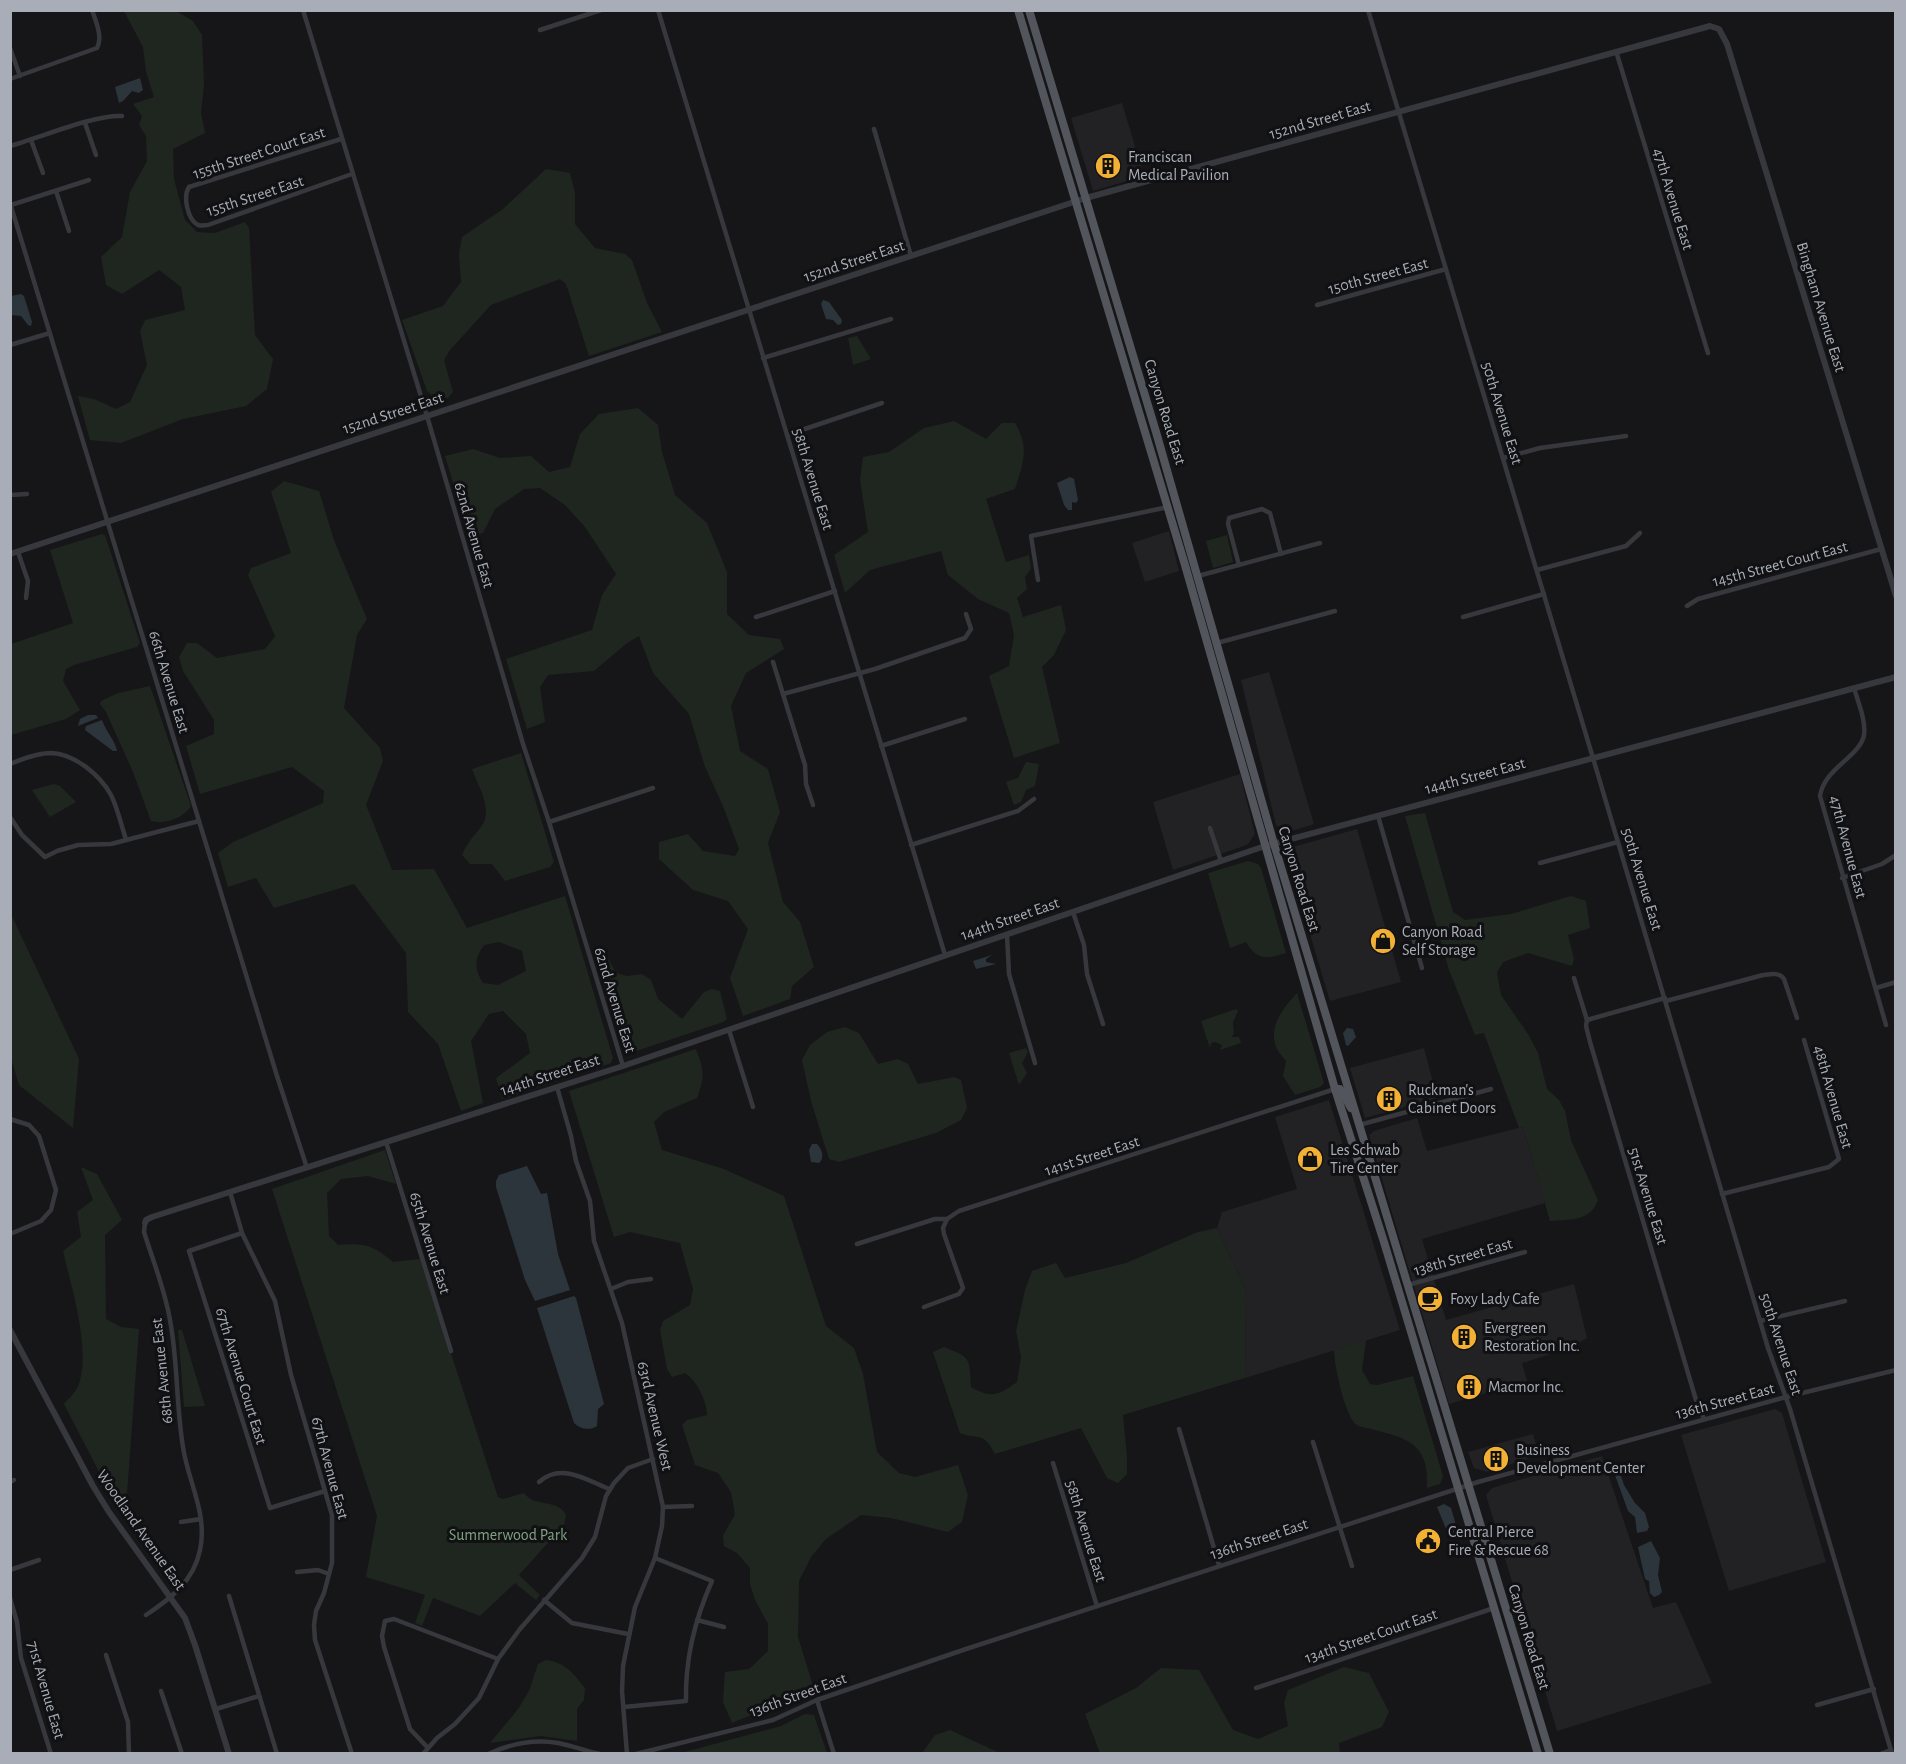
<svg xmlns="http://www.w3.org/2000/svg" width="1906" height="1764" font-family="'Alegreya Sans',sans-serif">
	<style>
		.built { fill: #222225 }
		.green { fill: #1e261f; fill-rule: evenodd }
		.water { fill: #2c353c }
		.lines { fill: none; stroke-linecap: round; stroke-linejoin: round }
		.minor { stroke: #37383d; stroke-width: 4.5 }
		.tertiary { stroke: #37383d; stroke-width: 6 }
		.primary { stroke: #53555c; stroke-width: 8 }
		.labels { text-anchor: middle; dominant-baseline: central; stroke-width: 6; stroke-linejoin: round; paint-order: stroke }
		.street-label { font-size: 16px; fill: #a8adb8; stroke: #111113 }
		.poi-label { font-size: 16px; fill: #a8adb8; stroke: #111113; text-anchor: start }
		.park-label { font-size: 16px; fill: #7fa381; stroke: #111113 }
	</style>
	<rect width="100%" height="100%" fill="#161618"/>
	<g class="built">
		<polygon points="1122,103 1144,176 1093,191 1071,118"/>
		<polygon points="1169,531 1179,571 1145,582 1132,543"/>
		<polygon points="1269,672 1314,824 1289,832 1276,825 1241,680"/>
		<polygon points="1240,774 1255,834 1247,845 1173,870 1153,802"/>
		<polygon points="1357,829 1401,982 1330,1001 1287,858 1293,847"/>
		<polygon points="1424,1048 1437,1098 1365,1118 1350,1068"/>
		<polygon points="1329,1100 1400,1330 1245,1378 1246,1291 1217,1228 1222,1212 1297,1189 1275,1117"/>
		<polygon points="1417,1118 1427,1151 1523,1127 1545,1203 1422,1239 1446,1320 1574,1284 1587,1338 1570,1348 1522,1363 1527,1381 1449,1404 1369,1135 1374,1131"/>
		<polygon points="1775,1409 1782,1413 1826,1562 1729,1591 1681,1435"/>
		<polygon points="1533,1434 1539,1455 1487,1472 1474,1468 1468,1452"/>
		<polygon points="1602,1456 1653,1608 1676,1602 1712,1683 1557,1731 1486,1495 1492,1488"/>
	</g>
	<g class="green">
		<polygon points="124,11 176,11 193,21 202,35 204,85 201,113 205,133 173,149 174,179 185,220 197,232 215,233 245,222 249,228 255,335 273,359 267,389 246,406 183,419 121,443 90,440 78,396 94,399 116,409 130,402 147,365 140,331 145,320 185,310 181,287 159,270 122,294 106,285 101,257 122,237 130,192 147,161 146,136 139,125 142,116 133,104 154,97 146,72 143,47"/>
		<polygon points="546,169 570,173 575,193 575,224 595,248 625,254 632,260 647,303 662,332 589,356 566,284 560,279 491,305 450,350 444,360 453,392 448,398 437,399 427,391 402,320 443,306 461,282 459,254 462,237 503,209"/>
		<polygon points="857,336 871,359 853,365 848,338"/>
		<polygon points="638,408 658,425 662,452 675,495 707,523 727,572 727,614 749,635 780,639 784,649 746,673 731,706 740,751 768,769 780,812 768,843 783,902 800,922 814,967 792,986 790,999 743,1016 730,978 748,929 728,901 693,890 659,859 659,842 688,834 703,851 735,856 739,849 723,806 705,767 689,714 653,673 639,636 627,643 594,671 548,675 540,687 545,722 527,729 506,659 592,630 602,595 616,574 585,527 565,505 540,488 524,489 495,509 483,533 469,536 445,456 473,449 500,458 531,456 549,472 570,467 580,434 599,414"/>
		<path d="M954 421 986 439 1002 423H1015C1030 448 1023 464 1015 489L986 499 1006 562 1029 555 1031 569 1025 577 1027 589 1017 598 1023 617 1061 605 1066 630 1054 655 1042 667 1060 743 1014 758 989 676 1009 666 1014 635 1009 613 978 599 948 575 941 551 870 570 845 593 834 555 868 532 860 480 863 457 889 452 924 428Z"/>
		<path d="M284 481 319 491 334 540 367 619 357 635 344 708 380 748 383 761 366 805 392 870 434 869 467 928 565 896 613 1058 611 1063 502 1099 496 1078 530 1053 526 1034 503 1011 489 1014 471 1041 483 1103 461 1111 438 1044 408 1012 406 953 354 884 274 908 256 878 228 887 218 853 233 842 323 803 324 791 292 767 200 794 186 746 214 734V720L183 671 179 657 187 643H197L217 658 265 649 275 636 248 575 251 568 291 553 271 492ZM499 942 522 951 526 971 498 985 483 983C474 969 474 959 484 945Z"/>
		<polygon points="102,534 105,535 140,643 137,647 74,665 66,669 63,681 80,710 66,719 11,735 11,644 73,623 50,550"/>
		<polygon points="1227,535 1233,562 1213,568 1206,541"/>
		<path d="M150 686 191 806C184 818 165 825 151 821L133 772 106 712 100 704 101 701 118 693Z"/>
		<path d="M521 753 554 862 550 867 505 881 492 864H470L462 855C467 843 473 837 481 827 494 810 478 786 472 769Z"/>
		<polygon points="1026,762 1039,764 1035,786 1026,790 1021,802 1014,805 1006,782 1018,778"/>
		<polygon points="54,784 60,786 76,802 50,817 32,790"/>
		<path d="M1425 813 1453 912 1465 920 1511 914 1571 896 1586 901 1590 928 1568 935 1574 959 1572 966 1528 953 1503 962 1497 973 1501 995 1528 1034 1538 1053 1547 1089 1559 1100 1565 1111 1571 1140 1598 1200C1590 1222 1571 1219 1550 1221L1523 1127 1519 1128 1484 1033 1475 1035 1449 970 1405 816Z"/>
		<path d="M1248 861 1258 864 1261 868 1286 953C1267 959 1257 961 1246 942L1230 948 1208 873Z"/>
		<polygon points="10,912 79,1059 73,1128 19,1085 11,1058"/>
		<polygon points="605,959 609,960 616,973 627,976 642,974 651,980 658,999 682,1019 704,992 712,989 720,991 727,1019 723,1022 630,1053 626,1052 601,966"/>
		<path d="M1297 993 1324 1083 1320 1087 1295 1095 1283 1076 1286 1061C1283 1057 1280 1054 1277 1049 1267 1028 1283 1008 1297 993Z"/>
		<polygon points="1236,1009 1238,1011 1233,1022 1234,1034 1231,1037 1239,1037 1241,1043 1220,1050 1222,1045 1215,1042 1211,1043 1210,1048 1201,1021"/>
		<polygon points="845,1027 859,1033 878,1064 898,1059 908,1064 918,1084 954,1077 961,1080 967,1108 961,1120 936,1133 839,1162 829,1159 811,1101 802,1060 810,1045 827,1032"/>
		<polygon points="1026,1048 1028,1052 1022,1063 1027,1073 1019,1085 1009,1053"/>
		<path d="M696 1049C704 1070 705 1077 697 1098L664 1112 654 1122 662 1150 724 1169 784 1196 826 1326 854 1348 863 1374 877 1452 899 1473 915 1477 958 1465 968 1495 962 1522 948 1532 891 1518 861 1515 826 1539 811 1557 799 1581 798 1637 814 1689 732 1723 723 1702 725 1672 749 1669 768 1651V1624L755 1600 750 1584V1568L737 1553 724 1546 723 1535 735 1515 731 1492 718 1473 695 1465 682 1425 687 1420 707 1415C707 1401 697 1381 685 1373L672 1377 667 1369 660 1330 663 1321 690 1305 693 1289 680 1243 630 1232 614 1237 569 1091Z"/>
		<path d="M385 1150 396 1184 368 1176 341 1179 327 1193 329 1236 338 1245C364 1243 373 1245 393 1262L420 1259 498 1497 503 1499 524 1493C535 1508 557 1498 566 1515L564 1525 519 1575 540 1595 536 1600 515 1583 480 1616 433 1598 422 1626 415 1623 425 1595 366 1577 377 1516 272 1189Z"/>
		<path d="M81 1167 97 1174 122 1220 105 1235 106 1319 121 1327 139 1329 125 1522 64 1404C67 1400 73 1395 76 1390 94 1358 71 1286 63 1251L81 1237 77 1212 93 1200Z"/>
		<path d="M1217 1228 1246 1291 1245 1378 1123 1415 1127 1456V1474L1118 1483 1107 1478 1081 1428 995 1454C982 1430 980 1441 960 1433L933 1352 944 1347C972 1358 969 1358 971 1387 992 1399 999 1395 1017 1382L1021 1357 1016 1331 1025 1290 1032 1271 1056 1263 1065 1278 1126 1263 1198 1232Z"/>
		<polygon points="178,1330 182,1330 205,1406 184,1407"/>
		<path d="M1366 1340 1362 1370 1370 1384 1377 1385 1413 1376 1443 1476 1440 1484 1427 1488C1429 1447 1412 1439 1375 1430 1370 1428 1361 1428 1357 1425 1345 1418 1334 1364 1334 1350Z"/>
		<path d="M546 1660C565 1662 574 1674 585 1688L584 1700 577 1709V1741L541 1736 490 1743 518 1709 529 1691 538 1664Z"/>
		<polygon points="1344,1667 1369,1673 1389,1712 1382,1727 1339,1743 1340,1753 1100,1753 1085,1714 1136,1688 1161,1668 1199,1670 1233,1730 1258,1739 1288,1726 1284,1703 1288,1690"/>
		<polygon points="805,1714 814,1715 827,1753 681,1753 781,1726"/>
		<polygon points="950,1730 1000,1753 922,1753 935,1735"/>
	</g>
	<g class="water">
		<polygon points="140,78 143,90 139,93 132,91 123,101 119,103 115,87"/>
		<polygon points="21,294 24,296 32,322 31,326 28,325 21,316 11,315 11,296"/>
		<polygon points="823,300 829,302 842,320 841,324 838,325 833,320 826,319 821,304"/>
		<polygon points="1070,477 1074,479 1078,500 1076,503 1072,502 1072,510 1068,510 1064,505 1057,483"/>
		<polygon points="88,715 96,715 98,718 78,726 80,719"/>
		<path d="M102 720C106 732 115 740 117 751H113L85 730 86 726Z"/>
		<polygon points="992,955 986,959 986,962 996,964 976,969 973,961"/>
		<polygon points="1347,1028 1353,1029 1356,1037 1348,1046 1346,1045 1343,1033"/>
		<path d="M812 1144H817C822 1149 825 1158 819 1163L811 1162 809 1150Z"/>
		<polygon points="527,1166 541,1194 547,1193 558,1254 570,1290 535,1301 525,1280 496,1187 496,1181 499,1175"/>
		<path d="M574 1296 576 1298 604 1404 598 1409 597 1426C589 1431 580 1429 574 1423L537 1308Z"/>
		<polygon points="1616,1472 1620,1473 1624,1485 1635,1503 1645,1513 1649,1527 1647,1531 1637,1533 1635,1517 1628,1511 1615,1475"/>
		<polygon points="1444,1504 1451,1508 1458,1532 1449,1536 1437,1507"/>
		<polygon points="1651,1541 1660,1558 1658,1575 1662,1592 1659,1595 1654,1597 1650,1593 1649,1581 1645,1579 1638,1547"/>
	</g>
	<g class="lines">
		<g class="minor">
			<polyline points="303,10 427,416 523,744 549,822 623,1066"/>
			<polyline points="658,10 945,955"/>
			<polyline points="1368,10 1593,758 1768,1348 1790,1409 1892,1754"/>
			<polyline points="540,30 601,10"/>
			<polyline points="10,48 20,76"/>
			<polyline points="1616,51 1708,353"/>
			<path d="M10 79 97 48C103 37 96 22 92 10"/>
			<polyline points="85,123 96,155"/>
			<polyline points="874,129 911,256"/>
			<path d="M341 139 189 187C183 196 187 219 198 225 201 226 205 225 208 225L352 174"/>
			<polyline points="31,140 43,173"/>
			<path d="M10 146C39 138 96 114 122 116"/>
			<polyline points="56,191 69,231"/>
			<polyline points="10,203 277,1076 307,1168"/>
			<polyline points="11,205 89,180"/>
			<polyline points="1317,305 1446,269"/>
			<polyline points="10,345 50,333"/>
			<polyline points="763,358 891,319"/>
			<polyline points="787,435 882,403"/>
			<polyline points="1503,458 1540,448 1626,436"/>
			<polyline points="10,495 27,494"/>
			<polyline points="18,552 28,581 26,598"/>
			<polyline points="1239,565 1228,524 1229,518 1262,509 1270,513 1281,554"/>
			<polyline points="1537,570 1626,546 1640,533"/>
			<polyline points="1198,576 1320,543"/>
			<polyline points="1038,580 1031,536 1168,507"/>
			<polyline points="1687,606 1698,599 1881,549"/>
			<polyline points="756,617 835,591"/>
			<polyline points="1463,617 1544,594"/>
			<polyline points="1217,643 1335,611"/>
			<polyline points="773,662 805,765 806,784 813,805"/>
			<path d="M1854 688C1858 702 1866 720 1864 735 1860 757 1824 768 1820 796L1886 1025"/>
			<polyline points="783,694 875,669 965,638 971,629 966,614"/>
			<polyline points="881,746 965,719"/>
			<path d="M10 764C22 759 38 753 51 753 75 754 100 775 111 795 118 809 121 825 126 839"/>
			<polyline points="1378,816 1422,968"/>
			<polyline points="10,817 22,835 45,857 57,851 78,845 111,844 199,821"/>
			<polyline points="549,822 653,788"/>
			<polyline points="1210,828 1221,861"/>
			<polyline points="911,845 1018,811 1034,799"/>
			<polyline points="1540,863 1618,842"/>
			<polyline points="1842,878 1882,864 1896,855"/>
			<polyline points="1073,912 1084,945 1087,974 1103,1024"/>
			<polyline points="1007,935 1009,974 1035,1063"/>
			<polyline points="1574,978 1587,1020 1586,1026 1590,1042 1696,1400 1704,1419"/>
			<polyline points="1876,988 1896,982"/>
			<path d="M1666 1001 1763 975C1771 974 1779 972 1784 979L1797 1018"/>
			<polyline points="1587,1020 1665,998"/>
			<polyline points="729,1030 753,1107"/>
			<polyline points="557,1087 571,1136 576,1161 590,1201 594,1241 622,1323 663,1507 662,1526 655,1558 635,1607 623,1666 622,1691 627,1754"/>
			<polyline points="10,1119 29,1125 39,1136 56,1190 51,1210 41,1221 10,1234"/>
			<polyline points="1359,1125 1491,1089"/>
			<polyline points="386,1142 451,1351"/>
			<polyline points="230,1192 242,1233 275,1301 291,1375 332,1515 332,1563 324,1593 316,1611 314,1625 315,1640 352,1754"/>
			<polyline points="1722,1194 1829,1167 1839,1159 1804,1040"/>
			<path d="M145 1223 144 1232C153 1261 165 1290 170 1320 178 1362 176 1405 183 1447 188 1482 208 1514 200 1550 194 1581 170 1599 146 1615"/>
			<polyline points="242,1233 189,1251 270,1508 325,1491"/>
			<polyline points="857,1244 935,1219 947,1219 959,1211 1335,1089"/>
			<polyline points="1408,1285 1525,1252"/>
			<polyline points="611,1289 628,1282 651,1279"/>
			<polyline points="924,1307 959,1294 963,1288 944,1234 943,1228 947,1219"/>
			<polyline points="1760,1321 1845,1301"/>
			<polyline points="1179,1429 1219,1565"/>
			<polyline points="1313,1442 1352,1566"/>
			<polyline points="1053,1463 1097,1606"/>
			<polyline points="10,1482 14,1480"/>
			<path d="M539 1482C561 1462 587 1480 609 1489"/>
			<polyline points="663,1507 692,1506"/>
			<polyline points="181,1522 201,1519"/>
			<polyline points="10,1570 39,1560"/>
			<polyline points="297,1572 318,1570 329,1574"/>
			<polyline points="229,1596 277,1754"/>
			<polyline points="10,1598 17,1622 21,1658 51,1754"/>
			<polyline points="544,1600 572,1623 628,1634"/>
			<polyline points="697,1620 724,1627"/>
			<polyline points="106,1655 128,1722 129,1754"/>
			<polyline points="1256,1688 1494,1608"/>
			<polyline points="161,1691 182,1754"/>
			<polyline points="817,1700 834,1754"/>
			<polyline points="1817,1705 1874,1689"/>
			<path d="M624 1707 686 1701C685 1659 695 1619 712 1581L655 1558"/>
			<polyline points="216,1709 259,1696"/>
			<polyline points="428,1748 410,1729 384,1647 382,1636 385,1621 394,1619 498,1659"/>
			<polyline points="423,1754 437,1738 455,1724 479,1698 498,1659 520,1629 582,1558 595,1537 606,1496 614,1483 628,1468 653,1459"/>
			<path d="M488 1754C510 1744 535 1739 558 1743 573 1746 586 1751 600 1754"/>
			<polyline points="636,1754 773,1720 817,1700 966,1649 1478,1482 1786,1397 1896,1370"/>
			<polyline points="1880,1754 1891,1750"/>
		</g>
		<g class="tertiary">
			<polyline points="10,554 1086,198 1710,26 1719,29 1727,44 1896,596"/>
			<polyline points="145,1223 146,1220 152,1217 623,1066 1265,846 1896,677"/>
			<polyline points="10,1330 93,1486 109,1512 185,1618 195,1645 229,1754"/>
		</g>
		<g class="primary">
			<polyline points="1018,10 1185,565 1335,1089 1384,1242 1538,1754"/>
			<polyline points="1029,10 1156,432 1274,844 1550,1754"/>
			<polyline points="1335,1089 1340,1089 1351,1108"/>
		</g>
	</g>
	<defs>
		<g id="building-disc" transform="scale(1.35)"><circle r="9.5" fill="#f2b134" stroke="#111113"/><path d="M-4-6H4V6H1V3H-1V6H-4ZM-2.5-4.3h1.7v1.8h-1.7ZM.8-4.3h1.7v1.8H.8ZM-2.5-1h1.7V.8h-1.7ZM.8-1h1.7V.8H.8Z" fill="#111"/></g>
		<g id="shop-disc" transform="scale(1.35)"><circle r="9.5" fill="#f2b134" stroke="#111113"/><path d="M-5-2.5h2.3a2.7 3.5 0 0 1 5.4 0H5L5.5 6h-11ZM-1.5-2.5h3a1.5 2.3 0 0 0-3 0Z" fill="#111"/></g>
		<g id="cafe-disc" transform="scale(1.35)"><circle r="9.5" fill="#f2b134" stroke="#111113"/><path d="M-5.5-4.5H6V0H3Q3 3.5 0 3.5H-2.5Q-5.5 3.5-5.5 0ZM3-3.2v2h1.7v-2ZM-6 4.5H4V6H-6Z" fill="#111"/></g>
		<g id="civic-disc" transform="scale(1.35)"><circle r="9.5" fill="#f2b134" stroke="#111113"/><path d="M-.6-6.5H3V-4.5H.6V-3L4-1V1h2V6H-6V1h2V-1L-.6-3ZM-1.2 2.5V6h2.4V2.5Z" fill="#111"/></g>
	</defs>
	<g fill-rule="evenodd">
		<use href="#building-disc" x="1108" y="166"/>
		<use href="#shop-disc" x="1383" y="941"/>
		<use href="#building-disc" x="1389" y="1099"/>
		<use href="#shop-disc" x="1310" y="1159"/>
		<use href="#cafe-disc" x="1430" y="1299"/>
		<use href="#building-disc" x="1464" y="1337"/>
		<use href="#building-disc" x="1469" y="1387"/>
		<use href="#building-disc" x="1496" y="1459"/>
		<use href="#civic-disc" x="1428" y="1541"/>
	</g>
	<g class="labels">
		<g class="street-label">
			<text transform="translate(1320 120) rotate(-16)">152nd Street East</text>
			<text transform="translate(259 153) rotate(-18)">155th Street Court East</text>
			<text transform="translate(255 196) rotate(-18)">155th Street East</text>
			<text transform="translate(1673 199) rotate(73)">47th Avenue East</text>
			<text transform="translate(854 261) rotate(-18)">152nd Street East</text>
			<text transform="translate(1378 276) rotate(-15)">150th Street East</text>
			<text transform="translate(1821 307) rotate(73)">Bingham Avenue East</text>
			<text transform="translate(1165 412) rotate(73)">Canyon Road East</text>
			<text transform="translate(393 413) rotate(-18)">152nd Street East</text>
			<text transform="translate(1502 413) rotate(73)">50th Avenue East</text>
			<text transform="translate(813 479) rotate(73)">58th Avenue East</text>
			<text transform="translate(474 535) rotate(74)">62nd Avenue East</text>
			<text transform="translate(1780 564) rotate(-15)">145th Street Court East</text>
			<text transform="translate(169 682) rotate(73)">66th Avenue East</text>
			<text transform="translate(1475 776) rotate(-15)">144th Street East</text>
			<text transform="translate(1848 847) rotate(75)">47th Avenue East</text>
			<text transform="translate(1299 879) rotate(73)">Canyon Road East</text>
			<text transform="translate(1642 879) rotate(73)">50th Avenue East</text>
			<text transform="translate(1010 919) rotate(-19)">144th Street East</text>
			<text transform="translate(615 1000) rotate(73)">62nd Avenue East</text>
			<text transform="translate(550 1075) rotate(-18)">144th Street East</text>
			<text transform="translate(1833 1097) rotate(74)">48th Avenue East</text>
			<text transform="translate(1092 1156) rotate(-18)">141st Street East</text>
			<text transform="translate(1648 1196) rotate(73)">51st Avenue East</text>
			<text transform="translate(430 1243) rotate(73)">65th Avenue East</text>
			<text transform="translate(1463 1257) rotate(-16)">138th Street East</text>
			<text transform="translate(1781 1344) rotate(72)">50th Avenue East</text>
			<text transform="translate(162 1371) rotate(-96)">68th Avenue East</text>
			<text transform="translate(241 1376) rotate(73)">67th Avenue Court East</text>
			<text transform="translate(1725 1401) rotate(-15)">136th Street East</text>
			<text transform="translate(655 1416) rotate(77)">63rd Avenue West</text>
			<text transform="translate(330 1468) rotate(75)">67th Avenue East</text>
			<text transform="translate(141 1530) rotate(55)">Woodland Avenue East</text>
			<text transform="translate(1086 1531) rotate(73)">58th Avenue East</text>
			<text transform="translate(1259 1539) rotate(-18)">136th Street East</text>
			<text transform="translate(1371 1636) rotate(-19)">134th Street Court East</text>
			<text transform="translate(1529 1637) rotate(73)">Canyon Road East</text>
			<text transform="translate(46 1690) rotate(74)">71st Avenue East</text>
			<text transform="translate(798 1695) rotate(-20)">136th Street East</text>
		</g>
		<g class="poi-label">
			<text x="1128" y="157">Franciscan<tspan x="1128" dy="18">Medical Pavilion</tspan></text>
			<text x="1402" y="932">Canyon Road<tspan x="1402" dy="18">Self Storage</tspan></text>
			<text x="1408" y="1090">Ruckman's<tspan x="1408" dy="18">Cabinet Doors</tspan></text>
			<text x="1330" y="1150">Les Schwab<tspan x="1330" dy="18">Tire Center</tspan></text>
			<text x="1450" y="1299">Foxy Lady Cafe</text>
			<text x="1484" y="1328">Evergreen<tspan x="1484" dy="18">Restoration Inc.</tspan></text>
			<text x="1488" y="1387">Macmor Inc.</text>
			<text x="1516" y="1450">Business<tspan x="1516" dy="18">Development Center</tspan></text>
			<text x="1448" y="1532">Central Pierce<tspan x="1448" dy="18">Fire &amp; Rescue 68</tspan></text>
		</g>
		<g class="park-label">
			<text x="508" y="1535">Summerwood Park</text>
		</g>
	</g>
	<rect width="1906" height="1764" fill="none" stroke="#a8adb8" stroke-width="24"/>
</svg>
